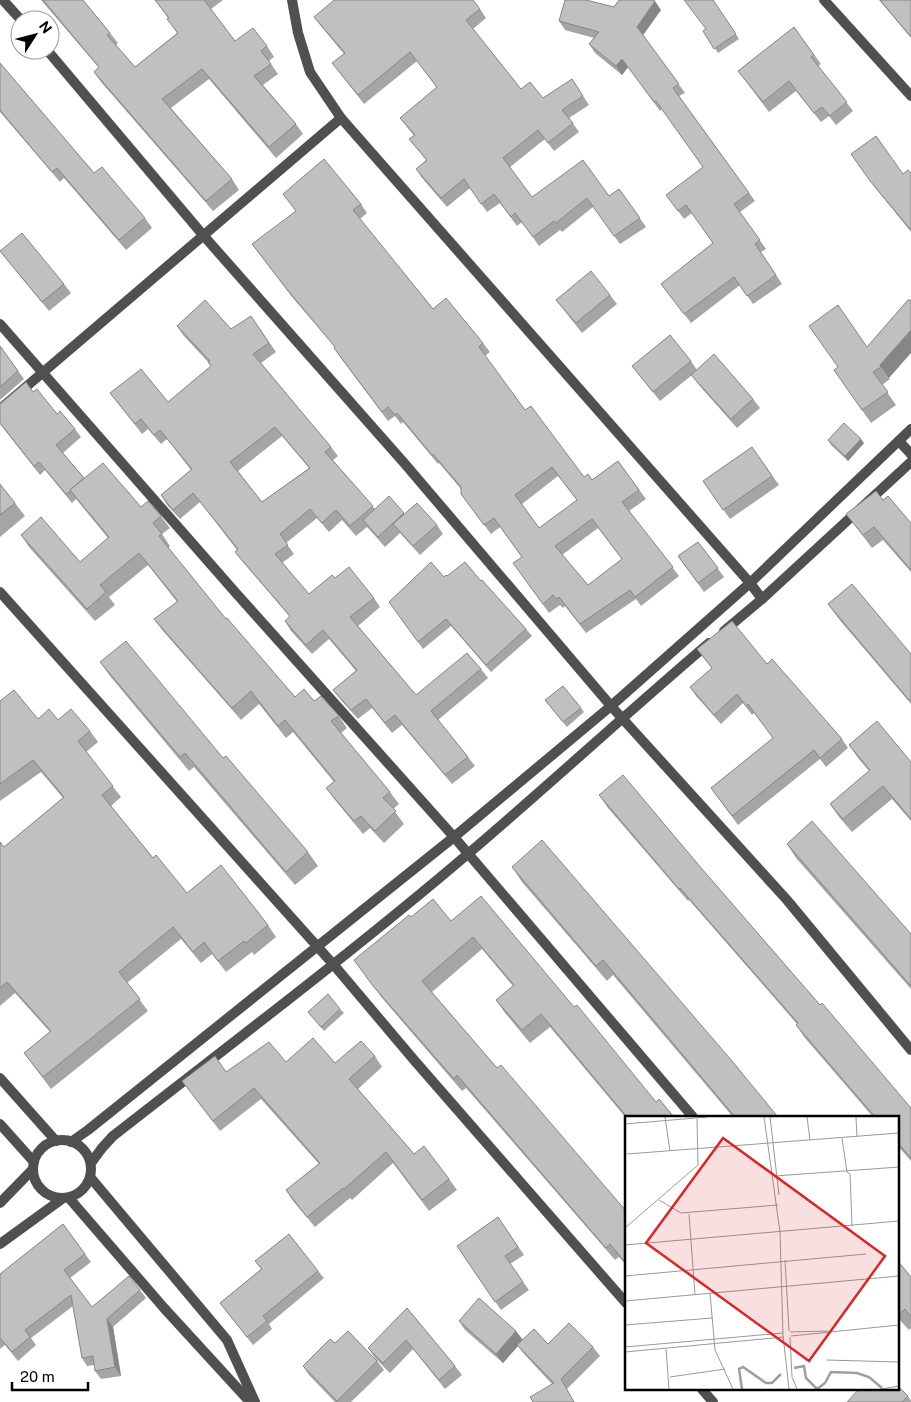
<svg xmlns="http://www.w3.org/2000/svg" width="911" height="1402" font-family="'Public Sans',sans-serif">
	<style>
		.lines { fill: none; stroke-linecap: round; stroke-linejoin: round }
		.street { stroke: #505050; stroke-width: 10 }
		.wall { fill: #a5a5a5; fill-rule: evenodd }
		.shaded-wall { fill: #868686 }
		.building { fill: #c0c0c0; stroke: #868686; fill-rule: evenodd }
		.inset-river { fill: none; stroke: #9e9e9e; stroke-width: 2.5 }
		.inset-road { fill: none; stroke: #999; stroke-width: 1 }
		.view { fill: #d62828; fill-opacity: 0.15; stroke: #d62828; stroke-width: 2.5 }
		.inset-edge { fill: none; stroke: #000; stroke-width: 2.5 }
	</style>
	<rect width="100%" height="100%" fill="#fff"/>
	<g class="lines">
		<g class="street">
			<polyline points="3,0 21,20"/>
			<polyline points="292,0 298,33 310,72 341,118 750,583 762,599"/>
			<polyline points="824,0 911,96"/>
			<polyline points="47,50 203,235 405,464 611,706 787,900 911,1050"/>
			<polyline points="0,324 235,592 454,837 693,1117"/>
			<polyline points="0,409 341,118"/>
			<polyline points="899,441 911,454"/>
			<polyline points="0,592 333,964 414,1060 626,1303"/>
			<polyline points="724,631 762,599 911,462"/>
			<polyline points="0,1078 56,1141"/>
			<polyline points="0,1124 34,1162"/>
			<circle cx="62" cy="1169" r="29"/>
			<polyline points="71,1142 88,1130 454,837 611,706 750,583 911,429"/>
			<path d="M91 1163 102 1148 113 1136C232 1043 354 951 469 853 550 784 628 712 709 643"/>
			<polyline points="90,1177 227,1340 255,1402"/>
			<polyline points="69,1198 164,1308 250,1402"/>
			<polyline points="0,1203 33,1169"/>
			<polyline points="0,1244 62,1199"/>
			<polyline points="701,1388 713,1402"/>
		</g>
	</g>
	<g class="wall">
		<polygon points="41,0 83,0 110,33 118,43 116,45 135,67 177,33 167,19 168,18 155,0 223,0 211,9 235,41 267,46 274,57 269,61 278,74 263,85 296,124 303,134 276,158 209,79 171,108 232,179 239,190 213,211 101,82 94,72 99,68"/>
		<polygon points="713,0 739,39 718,53 703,31 706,29"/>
		<polygon points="879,0 911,0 911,38"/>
		<polygon points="614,7 661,10 643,35 685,93 679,96 755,201 740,212 766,249 761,252 782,284 753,304 740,285 691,323 661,284 713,243 692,213 684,219 666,195 703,167 662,109 660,111 628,67 622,75 595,53 589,44 594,38 565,30 559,21"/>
		<polygon points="480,9 486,18 473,29 521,89 543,98 572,79 589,105 569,118 579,132 554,151 545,139 510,167 532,197 609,196 619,189 646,227 620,244 593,207 562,232 560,230 539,246 522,222 517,226 500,203 487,212 470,188 447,207 422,178 416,169 426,160 409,139 414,136 400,118 437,88 417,61 364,104 332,63 344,54 320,25 314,17"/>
		<polygon points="794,27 821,64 818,66 853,111 836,125 829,116 821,122 796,91 769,112 738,71"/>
		<polygon points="0,63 94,173 145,218 152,228 126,250 64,178 60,182 0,112"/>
		<polygon points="851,154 903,174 911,173 911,232 877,190"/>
		<path d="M283 194 361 204 367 213 360 219 433 309 483 343 490 352 485 356 525 410 584 477 592 480 618 461 646 499 629 511 679 576 641 606 636 599 586 633 565 606 563 608 560 605 549 613 513 563 522 557 500 527 491 534 461 494V489L439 463 438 464 403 422 401 424 395 416 388 421 340 357 335 347 292 297 252 244 296 211ZM558 476 577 500 539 528 522 504ZM598 528 622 559 588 585 562 555Z"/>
		<polygon points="0,251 64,284 71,293 49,311 7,260"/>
		<polygon points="610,295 617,304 582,333 563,309 556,300"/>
		<polygon points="908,300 889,378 890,379 882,385 896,405 871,423 834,370 867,347"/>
		<path d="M251 316 276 352 261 363 331 447 338 456 333 460 375 509 405 514 437 525 443 534 420 555 400 533 385 547 367 527 356 536 342 520 329 532 317 518 286 543 294 554 282 563 309 594 335 578 374 598 380 607 358 626 416 695 481 669 488 678 438 720 468 757 475 766 452 784 402 725 392 733 372 708 358 719 340 699 333 690 356 671 329 639 312 654 291 631 285 621 290 617 242 561 235 552 237 550 200 502 180 519 167 505 161 495 191 470 167 439 161 444 148 429 142 434 110 393 168 402 211 366 208 362 183 335 177 326 231 329ZM282 436 309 468 262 502 238 471Z"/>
		<polygon points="0,346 24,379 0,400"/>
		<polygon points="691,361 697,370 753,399 760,408 737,428 698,384 692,375 660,401 632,366"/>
		<polygon points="33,392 75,429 81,437 63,453 84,478 141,507 161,516 170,528 162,534 170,546 168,548 226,619 295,697 314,701 339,716 347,728 341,733 390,792 399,804 393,809 404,824 384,843 370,828 363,834 335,800 326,788 334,782 293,732 286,738 259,704 241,720 163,631 154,619 177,602 148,565 109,597 115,605 95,621 29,547 21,535 80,562 108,538 76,499 72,503 45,470 40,475 0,424 0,404"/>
		<polygon points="828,440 864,443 848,461 831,445"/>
		<polygon points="752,447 779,485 730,519 703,481"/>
		<polygon points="0,484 15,503 25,516 0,537"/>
		<polygon points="883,500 911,523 911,572 883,540 872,548 846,514"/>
		<polygon points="698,542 724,577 704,592 678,556"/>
		<polygon points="447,576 481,581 526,629 532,636 491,672 451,626 423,649 389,602 444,577"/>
		<polygon points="828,604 911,654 911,704 838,618"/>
		<polygon points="697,649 767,664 842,739 848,748 826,767 820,759 738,825 711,788 773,738 754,713 752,715 743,703 721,724 696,696 690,687 712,668"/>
		<polygon points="100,662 223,758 308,852 318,866 295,885 194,767 189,771 110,676"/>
		<polygon points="545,700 581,708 584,712 567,727"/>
		<polygon points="0,701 38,719 58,720 90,731 98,742 86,752 121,797 111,806 153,858 187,893 268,925 276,937 254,955 252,952 226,972 212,954 201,963 181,939 127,983 148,1011 51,1089 24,1053 50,1032 15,993 0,1006 0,842 4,847 63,798 41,772 0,801"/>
		<polygon points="849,745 911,762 911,821 892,799 852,832 839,817 830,804 869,771 858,758"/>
		<polygon points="599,795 702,869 820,1005 911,1108 911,1161 897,1145 897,1117 873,1117 805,1038 796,1025 797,1024 689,900 688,901 608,808"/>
		<polygon points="787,844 911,934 911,989 796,858"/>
		<polygon points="512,867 778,1117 733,1117 613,975 607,981 522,882"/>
		<polygon points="411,917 451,921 574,1007 656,1102 674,1117 626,1117 626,1118 550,1027 530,1043 505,1013 496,1000 513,986 482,949 432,992 497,1068 626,1211 626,1265 619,1257 615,1260 466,1088 462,1091 382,998 354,960"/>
		<polygon points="340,1009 344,1013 324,1031 308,1012"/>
		<polygon points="375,1056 382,1067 358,1089 414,1154 449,1179 457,1190 429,1211 393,1163 352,1200 350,1198 315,1227 293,1201 286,1190 319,1164 261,1099 220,1131 182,1081 226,1072 286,1062 335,1063"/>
		<polygon points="498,1217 524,1255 510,1264 529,1290 501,1310 457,1246"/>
		<polygon points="63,1224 91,1262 70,1278 92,1307 140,1290 146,1298 113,1327 121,1376 101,1379 95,1371 94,1365 87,1366 82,1358 73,1306 31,1338 36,1345 18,1361 5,1345 0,1349 0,1274"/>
		<polygon points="897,1260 911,1277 911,1328 909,1330 897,1317"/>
		<polygon points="255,1261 318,1271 324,1278 269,1324 272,1329 253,1345 220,1303 261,1269"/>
		<polygon points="407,1308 455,1366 462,1375 445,1389 413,1349 390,1373 375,1358 368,1348"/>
		<polygon points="459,1321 523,1340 548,1344 593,1347 600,1356 567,1389 552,1384 524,1354 518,1346 503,1363 465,1330"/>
		<polygon points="335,1343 377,1361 384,1370 351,1402 335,1402 309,1375 303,1366"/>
		<polygon points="908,1396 911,1401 911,1402 847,1402"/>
	</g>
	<g class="shaded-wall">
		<polygon points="655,1 661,10 643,35 637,27"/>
		<polygon points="622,59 628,67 622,75 616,66"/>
		<polygon points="911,330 911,353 889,378 880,365"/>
		<polygon points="861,439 864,443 848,461 845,456"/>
		<polygon points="107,1319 113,1327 121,1376 115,1367"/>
		<polygon points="516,1331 523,1340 503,1363 496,1354"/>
	</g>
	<g class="building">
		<polygon points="43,0 83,0 110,33 107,35 135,67 178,33 167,19 169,18 155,0 204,0 235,41 253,28 267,46 261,51 271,64 254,76 296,124 269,147 202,69 162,99 232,179 206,201 94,72 99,67"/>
		<polygon points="334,0 473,0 480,9 466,20 521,89 530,82 543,98 572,79 583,96 562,110 573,123 548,143 538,130 503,158 532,197 583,160 609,196 619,189 640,218 614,236 587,198 556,223 554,221 533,237 515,213 511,217 494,194 481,204 464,179 441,198 416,169 427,160 409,139 415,135 400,118 437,87 410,52 358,95 332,63 345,53 314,17"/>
		<polygon points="565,0 586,0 614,7 619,0 653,0 655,1 637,27 679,84 673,88 749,193 734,204 760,240 755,244 776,275 747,296 734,277 684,314 661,284 713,243 686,205 678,211 666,195 703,167 656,101 654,102 622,59 616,66 589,44 599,32 559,21"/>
		<polygon points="684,0 713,0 736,34 714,49 703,31 706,29"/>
		<polygon points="880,0 911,0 911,37"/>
		<polygon points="794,27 814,55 811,57 847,102 830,116 822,107 814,113 789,81 763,102 738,71"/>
		<polygon points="0,63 94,173 102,167 145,218 119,240 57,168 52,172 0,110"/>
		<polygon points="876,136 903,174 908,170 911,173 911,230 870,181 851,154"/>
		<path d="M324 159 361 204 353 210 433 309 446 298 483 343 479 347 525 410 531 406 584 477 588 474 592 480 618 461 639 490 622 502 673 567 635 597 630 590 580 624 559 597 556 599 553 595 543 604 513 563 522 557 494 518 484 525 461 494V487L433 454 432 455 397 413 395 415 388 407 382 412 334 348 335 347 286 288 252 244 296 211 283 194ZM552 467 577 500 539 528 515 495ZM592 519 622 559 588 585 555 546Z"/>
		<polygon points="22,233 64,284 42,302 0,251"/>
		<polygon points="591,271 610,295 576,323 556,300"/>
		<path d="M205 300 231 329 251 316 269 343 253 354 331 447 325 452 373 506 350 526 336 510 322 523 310 509 280 534 288 545 275 554 309 594 332 575 335 578 349 567 374 598 350 617 416 695 467 653 481 669 431 711 468 757 445 775 395 715 385 723 366 699 351 710 333 690 357 670 323 630 306 645 285 621 290 616 235 552 238 549 193 493 173 510 161 495 192 469 160 430 154 435 141 419 135 424 110 393 141 369 168 402 211 366 208 362 210 361 177 326ZM275 427 310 468 262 502 230 462Z"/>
		<polygon points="908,300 911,300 911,330 880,365 881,367 873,372 888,392 862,410 834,370 838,367 809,326 838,305 867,347"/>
		<polygon points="670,335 691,361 653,392 632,366"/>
		<polygon points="0,346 18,371 0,387"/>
		<polygon points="714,354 753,399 731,419 691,375"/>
		<polygon points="26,382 33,392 37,389 57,414 60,411 75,429 56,445 84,478 70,490 71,491 66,494 39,462 34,466 0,423 0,404"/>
		<polygon points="844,423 861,439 845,456 828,440"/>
		<polygon points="752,447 772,476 723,510 703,481"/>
		<polygon points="103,463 141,507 148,501 161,516 153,523 162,534 159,536 226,619 227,618 295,697 304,689 314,701 321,696 339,716 331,721 390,792 383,798 396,811 375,831 361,816 354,821 326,788 335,781 285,720 278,726 251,691 232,708 154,619 178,601 139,553 100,585 106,592 87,609 21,535 41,517 80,562 109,537 70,490"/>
		<polygon points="0,484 15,503 0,515"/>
		<polygon points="876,491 883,500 888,496 911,523 911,570 874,527 863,535 846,514"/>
		<polygon points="389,496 404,513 378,537 363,520"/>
		<polygon points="417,503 437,525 413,546 393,524"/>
		<polygon points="698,542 718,568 698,583 678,556"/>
		<polygon points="431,562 444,577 446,575 447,576 465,562 481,581 482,580 526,629 486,665 446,619 418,642 389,602"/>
		<polygon points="852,584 911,654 911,698 909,700 828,604"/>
		<polygon points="732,621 767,664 772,659 842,739 820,758 814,750 732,816 711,788 773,738 748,704 746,706 737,694 714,715 690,687 712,668 697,649"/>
		<polygon points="126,641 223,758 226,756 308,852 286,872 185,753 180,757 100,662"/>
		<polygon points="563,686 581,708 563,722 545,700"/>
		<polygon points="14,690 38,719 49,709 58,720 71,709 90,731 78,741 113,786 102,795 153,858 156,855 187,893 221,865 268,925 246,943 244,941 218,961 204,942 193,952 173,927 119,972 140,999 43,1077 24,1053 51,1031 7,982 0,988 0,842 4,847 64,797 33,760 0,784 0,701"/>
		<polygon points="877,721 911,762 911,819 883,786 843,819 830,804 870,770 849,745"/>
		<polygon points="623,775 702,869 820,1005 822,1003 911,1108 911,1158 897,1142 897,1117 875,1117 796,1025 798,1023 680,888 679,889 599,795"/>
		<polygon points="812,821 911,934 911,986 787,844"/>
		<polygon points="542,840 732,1061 778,1117 735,1117 603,960 596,966 512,867"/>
		<polygon points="481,896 574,1007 577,1005 656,1102 659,1099 674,1117 627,1117 541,1014 522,1030 496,1000 514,985 473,937 422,981 497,1068 501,1065 626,1211 626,1263 610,1244 606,1248 457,1075 454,1079 373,986 354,960 409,915 411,917 433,899 451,921"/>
		<polygon points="328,994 340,1009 321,1027 308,1012"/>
		<polygon points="313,1038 335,1063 361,1041 375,1056 349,1079 414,1154 424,1146 449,1179 422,1200 386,1152 344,1189 343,1188 307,1217 286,1190 320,1163 254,1088 213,1121 182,1081 215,1056 226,1072 269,1042 286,1062"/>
		<polygon points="498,1217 518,1247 505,1256 523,1282 495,1302 457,1246"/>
		<polygon points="63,1224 85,1254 64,1270 92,1307 129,1276 140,1290 107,1319 115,1367 95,1371 93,1356 82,1358 71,1295 25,1330 30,1337 12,1352 0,1338 0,1274"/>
		<polygon points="289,1234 318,1271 263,1316 267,1321 247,1337 220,1303 262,1269 255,1261"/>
		<polygon points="897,1260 911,1277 911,1317 905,1309 898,1315 897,1314"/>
		<polygon points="479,1298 516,1331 496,1354 459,1321"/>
		<polygon points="407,1308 455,1366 439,1380 406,1340 383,1363 368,1348"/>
		<polygon points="569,1323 593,1347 561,1379 574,1402 533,1402 530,1397 554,1383 517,1345 534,1329 548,1344"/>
		<polygon points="348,1331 377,1361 337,1401 303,1366 330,1339 335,1343"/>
		<polygon points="897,1385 908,1396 902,1402 847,1402 860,1388 897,1388"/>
	</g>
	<g transform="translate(625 1116)">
		<rect width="274" height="274" fill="#fff"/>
		<path class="inset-river" d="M169 252 179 250 181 262 192 273 200 267 206 256 232 257 244 261 257 272M117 273 114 253 118 251 141 267H147L156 258"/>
		<path class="inset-road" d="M40 1 45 35M139 1 155 116 158 219 164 273M145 1 154 79M182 1 185 24M231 1 232 21M0 8 82 1M217 22 222 56 225 58 227 110M2 38 274 17M150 60 274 51M34 84 56 97 153 89M64 98 70 179M0 112 73 49 72 3M0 129 274 105M160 144 164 215M0 160 241 138M85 177 90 234 108 273M0 185 274 160M0 209 87 202M165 216 203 215M166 220 274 209M165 221 167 261 172 273M0 231 158 217M41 233 44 273M0 236 159 221M202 244 274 246M45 261 100 253M257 273 274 270"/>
		<path class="view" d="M98 22 260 140 184 245 21 127Z"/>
		<rect width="274" height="274" class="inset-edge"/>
	</g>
	<g transform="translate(35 35) rotate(54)"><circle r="24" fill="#ffffff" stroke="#999999"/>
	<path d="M0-4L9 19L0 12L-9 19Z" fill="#000000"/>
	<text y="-8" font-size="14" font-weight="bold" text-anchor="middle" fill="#000000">N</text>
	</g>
	<path d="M12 1382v8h76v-8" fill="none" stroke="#000000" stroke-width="2.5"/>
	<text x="20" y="1382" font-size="15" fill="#000000" stroke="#ffffff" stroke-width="4" paint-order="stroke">20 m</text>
</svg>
